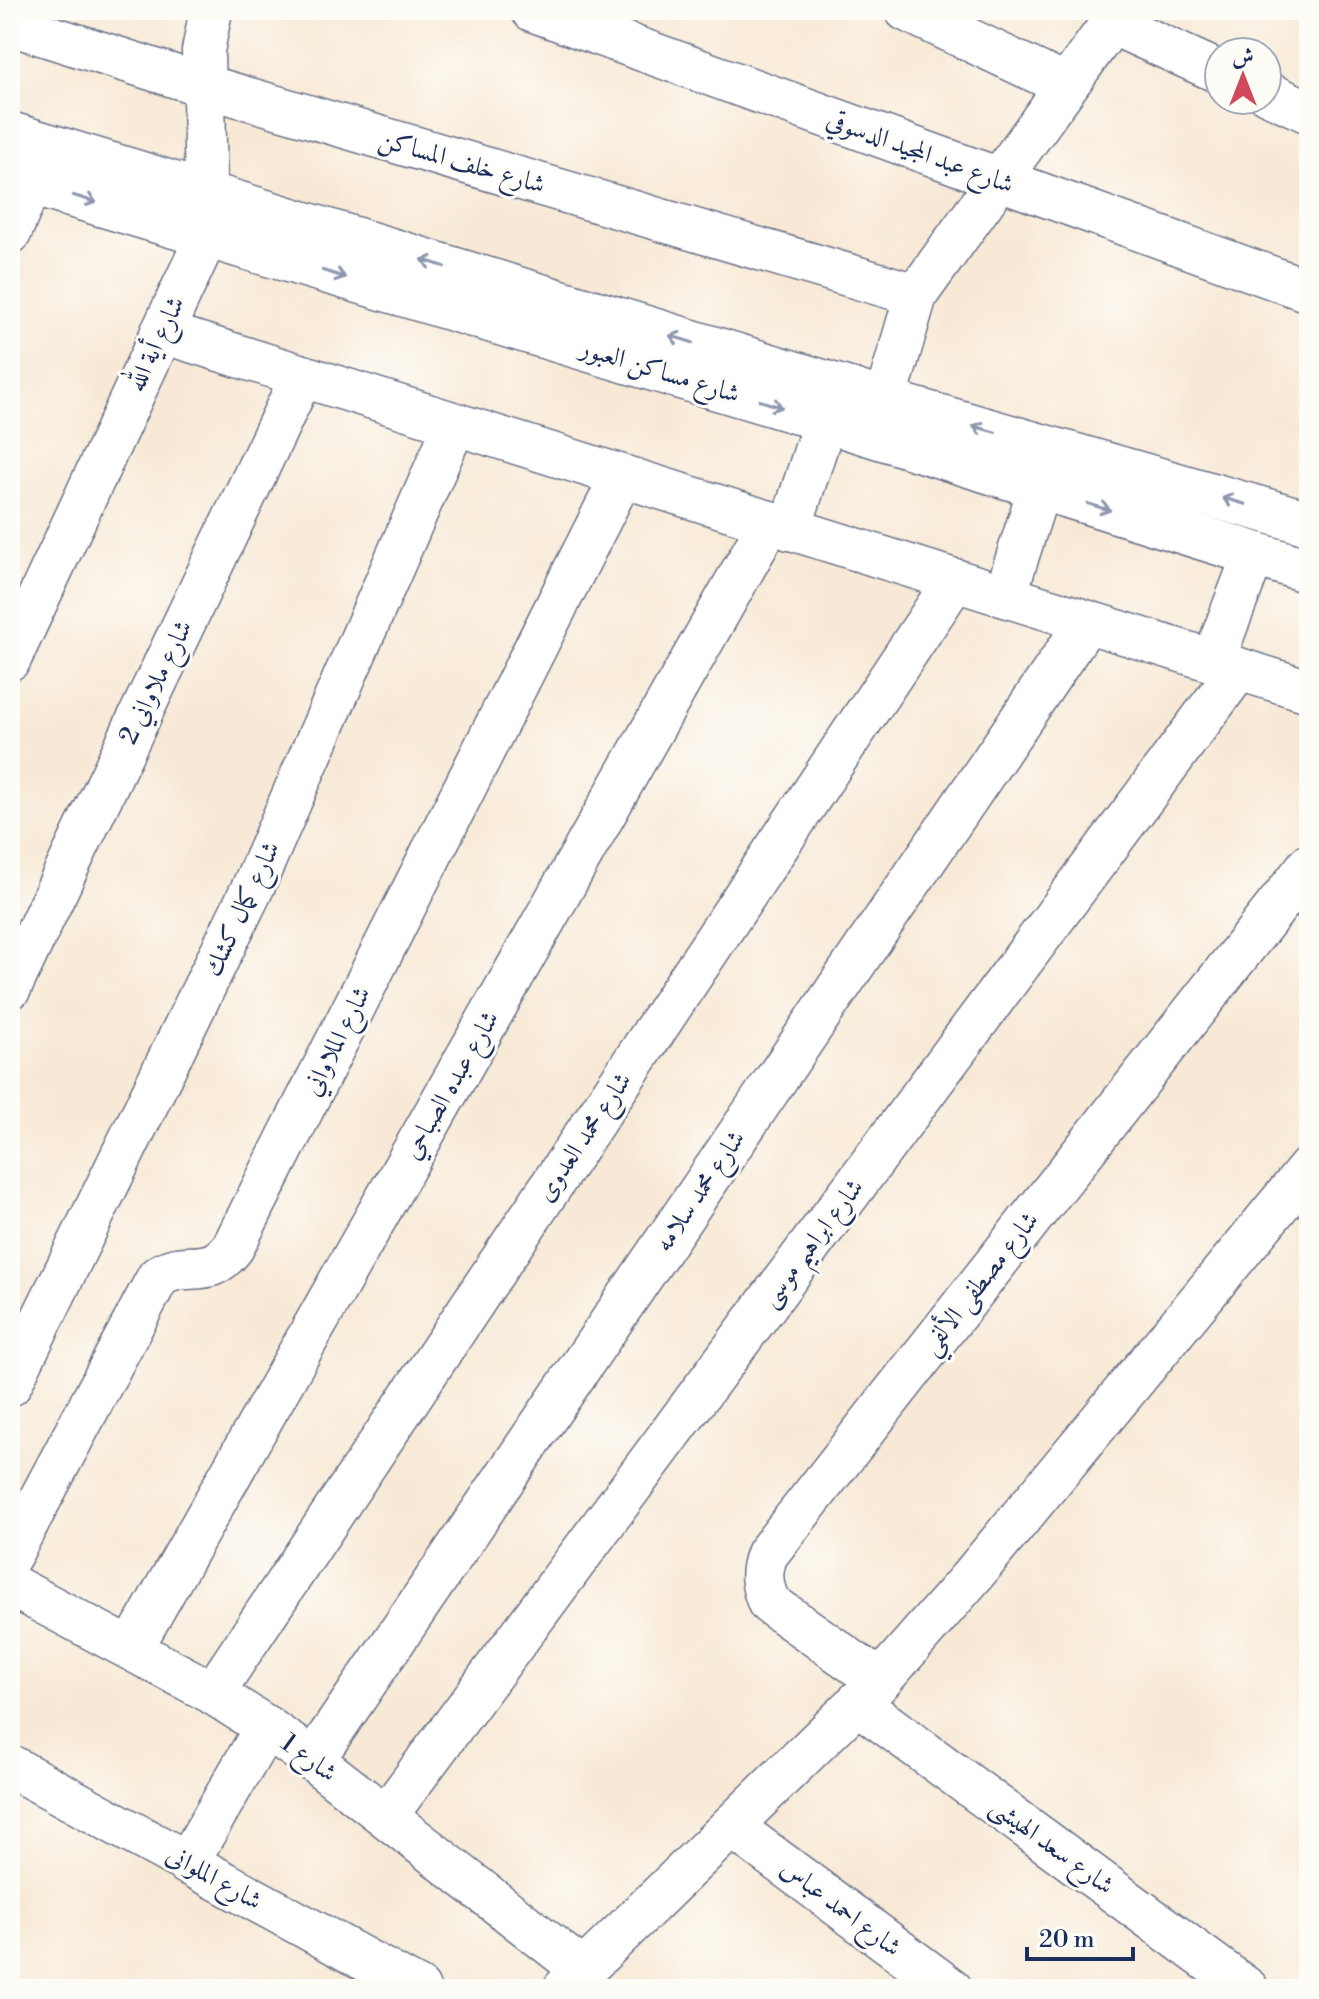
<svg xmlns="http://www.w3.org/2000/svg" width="1319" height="1999" font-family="'Libre Bodoni',Amiri,serif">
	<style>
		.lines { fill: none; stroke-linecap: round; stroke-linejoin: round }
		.street-casing { stroke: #687088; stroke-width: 45 }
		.primary-casing { stroke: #687088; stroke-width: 47 }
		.street { stroke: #fff; stroke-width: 42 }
		.primary { stroke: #fff; stroke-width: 44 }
		.oneway { stroke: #8d97ae }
		.labels { text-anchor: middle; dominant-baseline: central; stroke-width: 6; stroke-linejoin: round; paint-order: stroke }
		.street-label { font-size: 26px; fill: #1b2f5e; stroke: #fdfcf7 }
	</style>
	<rect width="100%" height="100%" fill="#fdfcf7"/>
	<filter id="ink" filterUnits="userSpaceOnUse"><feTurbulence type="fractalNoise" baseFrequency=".0125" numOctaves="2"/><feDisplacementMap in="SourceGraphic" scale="16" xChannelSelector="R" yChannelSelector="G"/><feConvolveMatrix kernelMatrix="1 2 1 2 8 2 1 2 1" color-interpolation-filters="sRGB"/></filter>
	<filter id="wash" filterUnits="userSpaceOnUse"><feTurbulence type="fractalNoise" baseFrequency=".006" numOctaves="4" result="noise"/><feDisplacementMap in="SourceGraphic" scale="32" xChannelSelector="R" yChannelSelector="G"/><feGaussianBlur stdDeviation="1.8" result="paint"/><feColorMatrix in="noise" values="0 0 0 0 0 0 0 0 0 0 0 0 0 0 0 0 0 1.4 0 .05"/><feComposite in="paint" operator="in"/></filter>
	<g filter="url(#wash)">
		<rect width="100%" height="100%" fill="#f8e9d6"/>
	</g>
	<g filter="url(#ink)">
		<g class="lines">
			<g class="street-casing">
				<g id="street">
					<polyline points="532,10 1309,291"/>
					<polyline points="906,10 1065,85"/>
					<polyline points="1111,23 1219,72"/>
					<polyline points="10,24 202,85 916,295"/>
					<polyline points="1267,93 1309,112"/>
					<polyline points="10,233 31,183"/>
					<polyline points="162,332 1309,691"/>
					<polyline points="885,401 916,295 1121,10"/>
					<polyline points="790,529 825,420"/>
					<polyline points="1005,596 1039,489"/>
					<polyline points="10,659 207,236 203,51 211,10"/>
					<polyline points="1213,661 1254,554"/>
					<polyline points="10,988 302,376"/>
					<polyline points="10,1385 253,887 455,424"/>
					<path d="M10 1556 158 1277C187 1257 207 1282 233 1247L622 476"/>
					<polyline points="10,1585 213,1693 266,1727 313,1760 583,1970"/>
					<polyline points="132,1648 770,522"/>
					<path d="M880 1681 769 1603C761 1584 760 1572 767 1554L1309 865"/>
					<polyline points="213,1693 955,580"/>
					<polyline points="857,1703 1247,1989"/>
					<polyline points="313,1760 1087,622"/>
					<polyline points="10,1766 419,1989"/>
					<polyline points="386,1816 1239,669"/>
					<polyline points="731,1826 951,1989"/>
					<polyline points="187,1863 266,1727"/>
					<polyline points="564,1989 880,1681 973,1575 1309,1168"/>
				</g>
			</g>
			<g class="primary-casing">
				<g id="primary">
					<polyline points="10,134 885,401 1309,523"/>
					<polyline points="10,177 825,420 1309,571"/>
				</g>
			</g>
			<use href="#street" class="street"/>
			<use href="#primary" class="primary"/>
		</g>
		<defs><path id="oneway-shaft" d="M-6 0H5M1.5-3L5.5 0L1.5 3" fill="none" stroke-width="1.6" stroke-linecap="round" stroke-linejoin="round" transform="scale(2)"/></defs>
		<g class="oneway">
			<use href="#oneway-shaft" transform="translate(85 199) rotate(17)"/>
			<use href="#oneway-shaft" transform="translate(433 263) rotate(-163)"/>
			<use href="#oneway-shaft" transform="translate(334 274) rotate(17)"/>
			<use href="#oneway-shaft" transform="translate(681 339) rotate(-163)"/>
			<use href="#oneway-shaft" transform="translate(771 404) rotate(17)"/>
			<use href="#oneway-shaft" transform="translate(984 429) rotate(-164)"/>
			<use href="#oneway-shaft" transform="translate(1234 501) rotate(-164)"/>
			<use href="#oneway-shaft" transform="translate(1099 507) rotate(17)"/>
		</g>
	</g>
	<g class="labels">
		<g class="street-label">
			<text transform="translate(920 152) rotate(20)">شارع عبد المجيد الدسوقي</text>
			<text transform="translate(462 162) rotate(16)">شارع خلف المساكن</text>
			<text transform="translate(156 344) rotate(-65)">شارع أية الله</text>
			<text transform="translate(660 371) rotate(17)">شارع مساكن العبور</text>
			<text transform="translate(156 682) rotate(-64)">شارع ملاواني 2</text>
			<text transform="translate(242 909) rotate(-65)">شارع كمال كشك</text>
			<text transform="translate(337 1041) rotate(-63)">شارع الملاواني</text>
			<text transform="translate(451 1085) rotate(-60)">شارع عبده الصباحي</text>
			<text transform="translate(584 1137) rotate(-56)">شارع محمد العدوى</text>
			<text transform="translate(700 1191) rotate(-56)">شارع محمد سلامه</text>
			<text transform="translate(812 1243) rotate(-53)">شارع ابراهيم موسى</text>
			<text transform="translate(980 1283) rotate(-52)">شارع مصطفى الألفي</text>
			<text transform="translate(309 1758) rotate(36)">شارع 1</text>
			<text transform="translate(1052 1846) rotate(36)">شارع سعد الهيشى</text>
			<text transform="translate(214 1878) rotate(29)">شارع الملوانى</text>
			<text transform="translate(841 1908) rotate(37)">شارع احمد عباس</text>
		</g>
	</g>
	<rect width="1319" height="1999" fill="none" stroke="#fdfcf7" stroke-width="40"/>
	<g transform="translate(1243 76)"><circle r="38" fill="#fdfcf7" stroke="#a3aaba" stroke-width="2"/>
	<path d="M0-6L14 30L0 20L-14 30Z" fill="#d1495b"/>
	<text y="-12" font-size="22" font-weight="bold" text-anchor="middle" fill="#1b2f5e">ش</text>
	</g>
	<path d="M1027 1947v12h106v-12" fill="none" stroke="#1b2f5e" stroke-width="4"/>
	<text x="1039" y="1947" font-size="24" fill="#1b2f5e" stroke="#fdfcf7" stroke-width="6" paint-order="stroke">20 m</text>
</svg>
